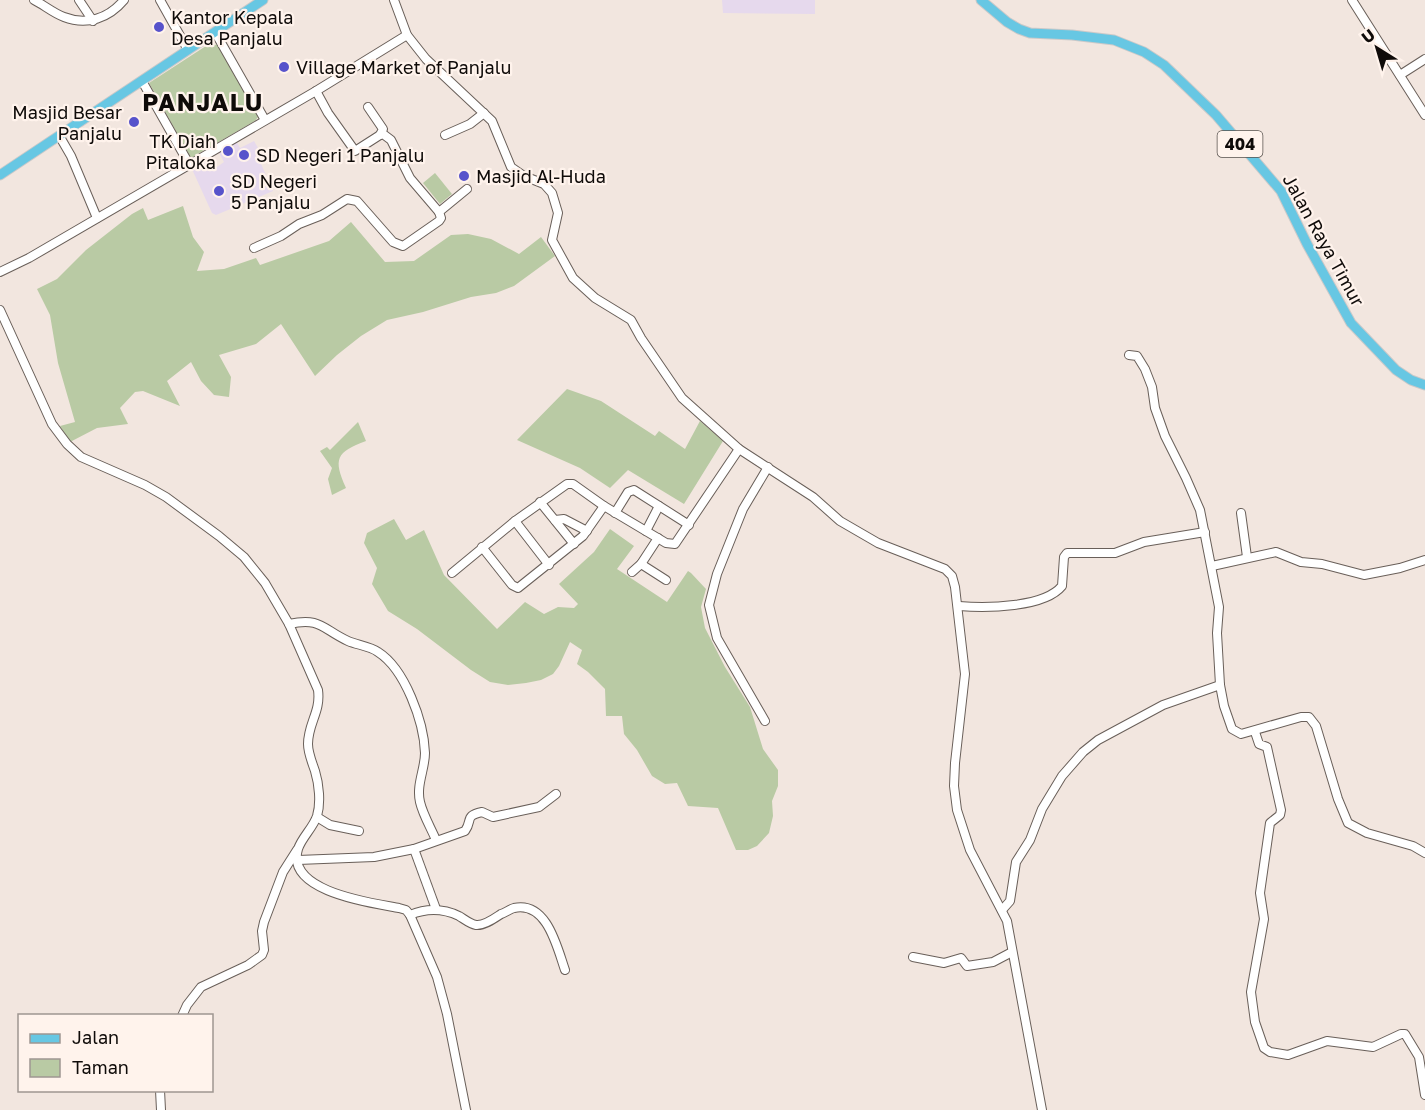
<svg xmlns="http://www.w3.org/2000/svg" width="1425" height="1110" font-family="'Golos Text',sans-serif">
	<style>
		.education { fill: #e6d9ed }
		.green { fill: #b9caa4 }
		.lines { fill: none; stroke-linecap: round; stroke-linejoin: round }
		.minor-casing { stroke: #695f59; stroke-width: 10 }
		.major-casing { stroke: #cac9c9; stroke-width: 11 }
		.minor { stroke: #fff; stroke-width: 8 }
		.major { stroke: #67c7e3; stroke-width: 9 }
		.poi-dot { fill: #5753cb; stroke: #fff3ec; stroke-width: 2 }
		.labels { text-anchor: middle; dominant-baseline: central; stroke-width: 4.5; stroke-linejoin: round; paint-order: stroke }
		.shield { fill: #fff3ec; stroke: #57514d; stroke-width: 1.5 }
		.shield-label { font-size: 16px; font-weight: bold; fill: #0f0b09 }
		.poi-label { font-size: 18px; fill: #0f0b09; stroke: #fff3ec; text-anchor: start }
		.street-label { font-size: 18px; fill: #0f0b09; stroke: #fff3ec }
		.district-label { font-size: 24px; font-weight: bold; letter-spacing: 1.5px; fill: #0f0b09; stroke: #fff3ec }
	</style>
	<rect width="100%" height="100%" fill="#f2e6df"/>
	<g class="education">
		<polygon points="722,0 815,0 815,14 723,13"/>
		<polygon points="236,141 240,148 254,141 258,148 255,150 273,191 216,215 212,213 191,167 209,155 217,167 224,162 218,151"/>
	</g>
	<g class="green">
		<polygon points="209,44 217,45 219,48 258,117 255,121 191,158 149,83"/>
		<polygon points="435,173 452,194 440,204 423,183"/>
		<polygon points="183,206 193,237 204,252 197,271 224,269 256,258 260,265 329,241 351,222 385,262 414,261 451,235 468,234 491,239 519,254 541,237 555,256 514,286 496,293 471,297 423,312 387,320 361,336 337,355 315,376 281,324 256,344 219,355 231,377 229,397 214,395 201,381 191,362 167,381 180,406 143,391 135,392 120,408 128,424 97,428 70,442 60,426 75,422 58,363 50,315 37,289 57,279 86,250 132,214 143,208 148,220"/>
		<polygon points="567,389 601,401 655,436 659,431 685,449 700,421 723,441 684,504 628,470 610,488 580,468 517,440"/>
		<path d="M358 422 366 441C336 452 333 459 346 488L332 495 328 479 332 468 320 451 327 447 330 450Z"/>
		<polygon points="394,519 406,540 424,530 444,575 497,629 525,602 544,614 558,607 574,608 578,604 559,584 594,552 610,529 634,546 617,569 667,602 688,571 691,573 706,589 701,607 705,628 725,667 750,707 763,749 778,770 778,786 772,801 773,816 769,833 757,846 748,850 736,850 718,808 688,806 677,783 665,784 652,776 637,750 624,734 622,716 606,716 605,689 588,672 577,664 582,650 570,642 559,666 553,674 541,680 526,683 508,685 490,682 471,670 417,629 388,611 372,584 377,568 364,543 367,533"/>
	</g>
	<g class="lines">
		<g class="minor-casing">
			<g id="minor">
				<path d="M34 0C44 5 53 13 64 17 87 26 109 18 124 0"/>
				<polyline points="79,0 93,21"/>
				<polyline points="160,0 188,50"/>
				<polyline points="394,0 407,35 426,59 492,121 511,167 524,176 544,184 552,193 558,213 552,240 573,278 595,298 631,320 641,338 682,398 739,449 813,497 840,521 878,543 945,569 952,576 955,587 965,674 955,763 954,786 957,810 970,850 1007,921 1042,1110"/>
				<polyline points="1352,0 1425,115"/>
				<polyline points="215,32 265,120"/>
				<polyline points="1400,75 1425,59"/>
				<polyline points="142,81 189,164"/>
				<polyline points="316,91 328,113 355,151 380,135 383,129 368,107"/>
				<polyline points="380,135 383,134 391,140 410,178 439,212 467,189"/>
				<polyline points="445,135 470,124 484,113"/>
				<polyline points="60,137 71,156 97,218"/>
				<polyline points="254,248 281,236 299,224 322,215 347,199 357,201 393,242 403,246 439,221 441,218 439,212"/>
				<polyline points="0,272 29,258 316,91 407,35"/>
				<path d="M0 310 52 424 67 444 81 457 145 485 166 497 219 536 244 557 265 583 289 624 318 690C321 712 308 723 308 744 308 753 312 762 315 771 319 784 321 803 317 816 313 828 302 837 298 849 285 892 373 903 399 908L406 910 410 915 437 977 447 1014 466 1110"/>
				<polyline points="1129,355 1137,356 1145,369 1152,387 1155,408 1165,436 1186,478 1200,510 1219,607 1217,633 1220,685 1224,706 1232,729 1241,734 1301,717 1309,717 1316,726 1338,799 1348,823 1367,833 1413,846 1425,853"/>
				<polyline points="540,502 574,544"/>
				<polyline points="615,513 628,492 634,490 689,525"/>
				<polyline points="1241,513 1247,557"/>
				<polyline points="555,520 564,519 587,531"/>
				<polyline points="515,521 549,565"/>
				<polyline points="646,531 659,506"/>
				<polyline points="482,547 512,585 518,588 583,536 604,506"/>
				<polyline points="641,564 666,580"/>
				<polyline points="1212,566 1276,552 1301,562 1322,564 1364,575 1400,568 1425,560"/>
				<polyline points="632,572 641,564 658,538"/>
				<polyline points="452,573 515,521 567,484 573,484 604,506 666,543 675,544 739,449"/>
				<path d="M959 606C986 608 1044 608 1062 586L1064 557 1067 553H1115L1144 542 1205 532"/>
				<path d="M289 624C321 617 322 629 348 641 357 645 370 646 378 652 405 669 424 722 425 753 425 769 416 785 420 802 423 815 431 828 436 840"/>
				<polyline points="765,721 717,638 709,605 717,574 743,509 768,467"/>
				<polyline points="1255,732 1259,744 1267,747 1281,810 1280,815 1270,823 1260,893 1264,919 1251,992 1255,1022 1264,1048 1270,1052 1288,1055 1327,1041 1373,1047 1401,1034 1405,1034 1419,1057 1425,1095"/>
				<polyline points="317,817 330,825 359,831"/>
				<polyline points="414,849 436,909"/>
				<path d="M298 860 374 857 414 849 465 831C473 820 464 816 482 812L493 817 539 807 556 794"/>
				<polyline points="1002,910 1010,901 1016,862 1030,840 1042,809 1062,776 1083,752 1098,740 1163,705 1220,685"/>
				<path d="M410 915C427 908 442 908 459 916 464 919 470 924 476 925 484 926 495 918 501 914 505 913 510 909 514 908 547 901 557 947 565 970"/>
				<polyline points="913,957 944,963 961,958 967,966 993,962 1012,952"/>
				<polyline points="182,1016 187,1005 201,987 248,965 262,955 264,950 262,931 264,922 283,872 297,850"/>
				<polyline points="160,1090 161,1110"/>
			</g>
		</g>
		<g class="major-casing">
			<g id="major">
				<polyline points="981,0 1007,22 1019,29 1030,33 1072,35 1114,40 1144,52 1164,65 1216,115 1281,191 1307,244 1351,323 1396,370 1411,380 1425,385"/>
				<polyline points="0,175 263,0"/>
			</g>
		</g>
		<use href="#minor" class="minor"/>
		<use href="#major" class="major"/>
	</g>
	<g class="poi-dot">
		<circle cx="159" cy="27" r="6"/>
		<circle cx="284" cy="67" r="6"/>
		<circle cx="134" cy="122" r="6"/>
		<circle cx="228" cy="151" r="6"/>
		<circle cx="244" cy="155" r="6"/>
		<circle cx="464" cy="176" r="6"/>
		<circle cx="219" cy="191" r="6"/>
	</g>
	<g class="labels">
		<rect class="shield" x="1217.5" y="131" width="45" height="26" rx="4.5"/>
		<g class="shield-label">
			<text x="1240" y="144">404</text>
		</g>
		<g class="poi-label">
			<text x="171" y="17">Kantor Kepala<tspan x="171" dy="21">Desa Panjalu</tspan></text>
			<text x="296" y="67">Village Market of Panjalu</text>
			<text x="122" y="112" text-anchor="end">Masjid Besar<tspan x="122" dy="21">Panjalu</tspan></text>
			<text x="216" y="141" text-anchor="end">TK Diah<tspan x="216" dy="21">Pitaloka</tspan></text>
			<text x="256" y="155">SD Negeri 1 Panjalu</text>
			<text x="476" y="176">Masjid Al-Huda</text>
			<text x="231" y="181">SD Negeri<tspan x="231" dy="21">5 Panjalu</tspan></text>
		</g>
		<g class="street-label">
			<text transform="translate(1324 240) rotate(61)">Jalan Raya Timur</text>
		</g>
		<g class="district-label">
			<text x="203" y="101">PANJALU</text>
		</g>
	</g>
	<rect x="18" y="1014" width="195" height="78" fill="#fff3ec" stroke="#9f9691" stroke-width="1.5"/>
	<rect x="30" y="1034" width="30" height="9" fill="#67c7e3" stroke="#9f9691" stroke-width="1.5"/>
	<text x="72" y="1044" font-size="18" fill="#0f0b09">Jalan</text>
	<rect x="30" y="1059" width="30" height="18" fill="#b9caa4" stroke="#9f9691" stroke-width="1.5"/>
	<text x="72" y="1074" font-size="18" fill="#0f0b09">Taman</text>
	<g transform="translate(1377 48) rotate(323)" stroke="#fff3ec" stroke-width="4.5" paint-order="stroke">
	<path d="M0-4.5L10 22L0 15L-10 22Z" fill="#0f0b09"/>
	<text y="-9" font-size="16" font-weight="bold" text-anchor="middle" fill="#0f0b09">U</text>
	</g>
</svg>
